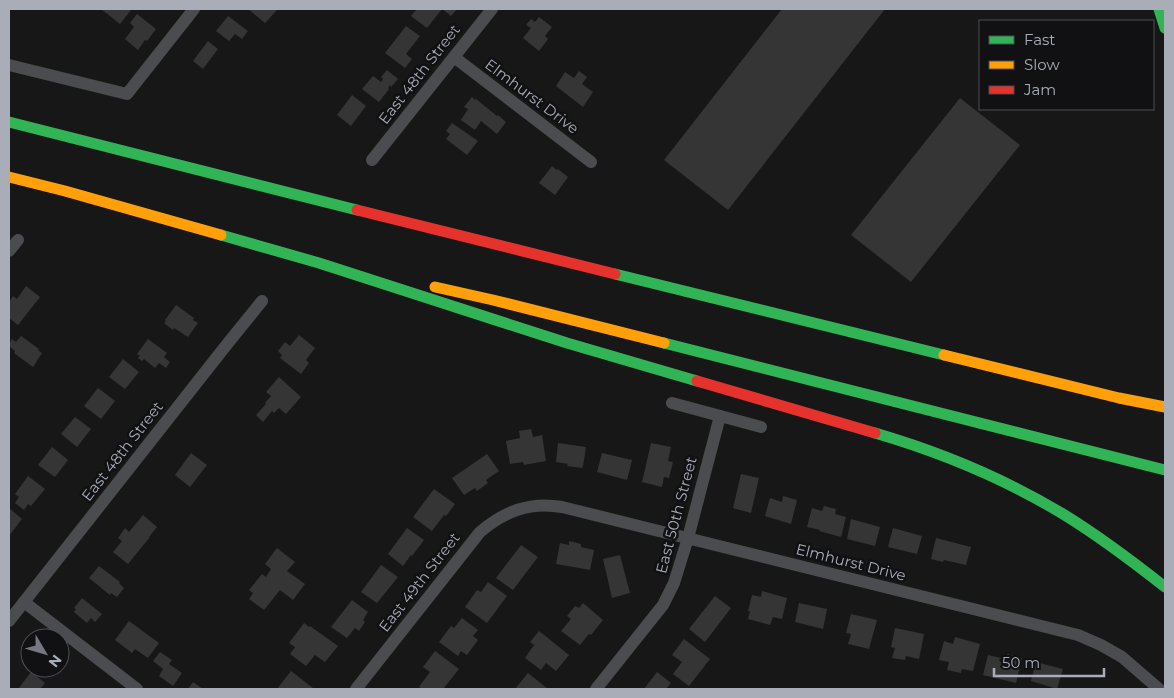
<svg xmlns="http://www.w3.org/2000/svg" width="1174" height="698" font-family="Montserrat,sans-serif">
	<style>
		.building { fill: #353536 }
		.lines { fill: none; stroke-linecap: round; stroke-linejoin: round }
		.street { stroke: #4b4c50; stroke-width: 12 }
		.fast { stroke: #30b455; stroke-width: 11 }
		.slow { stroke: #ff9f0a; stroke-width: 11 }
		.jam { stroke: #e5322d; stroke-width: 11 }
		.labels { text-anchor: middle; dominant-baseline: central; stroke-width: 5; stroke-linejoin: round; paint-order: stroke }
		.street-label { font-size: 15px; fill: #a8adb8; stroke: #111113 }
	</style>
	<rect width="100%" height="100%" fill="#171717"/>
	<g class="building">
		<polygon points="101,9 129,9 131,10 120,24"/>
		<polygon points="248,9 278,9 265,23"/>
		<polygon points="417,9 442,9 427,28 411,16"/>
		<polygon points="442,9 457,9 451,16"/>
		<polygon points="782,9 885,9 728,210 664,160"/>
		<polygon points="137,14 156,29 147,41 145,40 138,50 125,39 134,27 130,23"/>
		<polygon points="228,16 248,31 242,39 235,34 229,41 216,31"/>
		<polygon points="539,17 552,27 545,36 548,39 539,51 523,38 531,28 526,25 531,19 535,22"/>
		<polygon points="406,26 420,36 406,54 412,59 405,68 385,53"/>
		<polygon points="208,41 218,49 203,69 193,61"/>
		<polygon points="387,70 398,79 391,87 390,85 388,88 389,89 379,102 362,89 373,76 381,82 383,79 381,77"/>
		<polygon points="579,71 587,77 582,84 593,92 583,107 556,86 565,72 574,78"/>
		<polygon points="352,95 366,106 351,126 337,115"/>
		<polygon points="472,97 475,100 476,99 497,116 498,115 506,122 497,134 481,121 475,130 461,120 468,109 464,107"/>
		<polygon points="960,98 1020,145 911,282 851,235"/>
		<polygon points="452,123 478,141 467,155 446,139 450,134 446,131"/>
		<polygon points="552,166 557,170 558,169 568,177 555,195 539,183"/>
		<polygon points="26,286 40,297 18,325 9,318 9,302 13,296 17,299"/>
		<polygon points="176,305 194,318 193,320 198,323 188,337 174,328 173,330 164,323 166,321 165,320"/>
		<polygon points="299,335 315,348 306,360 309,363 301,374 280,358 282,355 278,351 285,342 290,346"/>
		<polygon points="21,336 39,349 38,350 42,353 33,367 14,353 15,351 9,346 9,344 12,339 16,342"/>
		<polygon points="148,339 167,353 164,357 170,362 166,368 159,363 155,368 144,359 142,361 138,358 140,356 137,354"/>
		<polygon points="123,359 139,372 125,389 109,377"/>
		<polygon points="279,377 301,397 286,414 279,408 274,413 272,411 263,422 256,415 266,404 265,403 271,396 266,392"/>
		<polygon points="98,388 115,401 101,419 84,406"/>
		<polygon points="75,417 91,429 77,447 61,434"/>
		<polygon points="531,429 533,437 542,435 546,461 524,465 523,462 510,464 506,441 520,438 519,431"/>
		<polygon points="558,443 586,447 583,466 582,468 567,466 568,464 556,462"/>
		<polygon points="651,443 671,447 668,461 673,462 669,478 664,477 662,487 642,482"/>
		<polygon points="52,447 68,460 55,477 38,465"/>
		<polygon points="191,453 207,465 190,487 175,475"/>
		<polygon points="602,453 632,460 627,480 597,472"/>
		<polygon points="487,454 499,471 486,480 488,483 477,491 475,488 464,495 452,478"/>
		<polygon points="741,474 759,478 751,513 733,508"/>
		<polygon points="28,476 45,489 31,506 28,504 24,510 15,503 19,497 15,494"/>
		<polygon points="434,489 455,504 446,516 444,515 432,531 413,517"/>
		<polygon points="783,496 797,500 791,524 765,516 770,498 782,502"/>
		<polygon points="824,506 836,509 835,514 846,517 841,537 819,531 820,530 807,527 812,508 822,511"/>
		<polygon points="9,508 22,519 9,536"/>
		<polygon points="143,515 157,527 149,537 150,537 128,564 113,552 122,541 118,538 125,528 129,532"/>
		<polygon points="851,519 880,527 875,546 847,539"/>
		<polygon points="407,528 424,540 412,556 411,555 403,566 388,554"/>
		<polygon points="893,528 922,536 917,554 888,547"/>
		<polygon points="936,538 971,547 966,565 944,560 943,562 931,559"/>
		<polygon points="569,541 581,544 581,547 594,550 590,570 556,564 560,543 569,545"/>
		<polygon points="521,545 538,557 513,590 496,578"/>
		<polygon points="277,548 295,562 287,571 305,584 293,600 280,590 264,610 249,599 253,593 249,590 262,574 266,577 271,569 265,564"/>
		<polygon points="620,555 630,593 612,598 603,559"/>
		<polygon points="381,565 398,577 377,603 361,592"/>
		<polygon points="99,566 120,582 119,583 124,588 117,597 111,593 110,595 89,578"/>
		<polygon points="488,582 507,596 487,623 465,607 477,590 481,592"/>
		<polygon points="762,591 787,598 782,619 773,617 770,625 748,619 750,611 748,611 752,595 761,597"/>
		<polygon points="715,596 731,608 705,642 689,629"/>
		<polygon points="82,598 102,614 95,622 91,618 87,623 74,612 76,609 74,608"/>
		<polygon points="352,600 368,612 363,620 365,622 359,631 355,628 347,638 331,627"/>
		<polygon points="583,603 603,620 591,635 589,634 580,645 561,631 571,619 567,616 575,606 579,608"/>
		<polygon points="799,603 827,609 823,629 795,622"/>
		<polygon points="851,614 877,620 869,649 848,644 851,634 846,633"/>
		<polygon points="462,618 478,630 473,636 478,640 467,655 461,651 458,656 439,642 451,626 454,628"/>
		<polygon points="129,621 159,643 148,658 135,649 132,653 115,640"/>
		<polygon points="304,623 309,627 310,626 338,646 325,662 315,655 306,666 290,654 295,647 289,643"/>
		<polygon points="895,628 924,634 919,659 906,656 905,660 892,658 895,648 891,647"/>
		<polygon points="539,631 569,655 556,671 546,663 541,670 525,658 534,645 530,642"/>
		<polygon points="955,637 980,644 973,671 962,669 961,673 947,670 949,662 939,660 944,641 953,644"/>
		<polygon points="684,639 710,659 689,686 673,674 682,662 672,655"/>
		<polygon points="435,651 459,669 443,689 423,689 419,687 430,672 423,667"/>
		<polygon points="160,652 172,660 169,664 182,673 173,686 159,676 163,669 153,661"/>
		<polygon points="1007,654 1022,658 1016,683 983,675 988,655 1005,659"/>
		<polygon points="1036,662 1063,669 1057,689 1031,681"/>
		<polygon points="291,671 313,688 311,689 277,689"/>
		<polygon points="31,672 45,683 40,689 18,689"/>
		<polygon points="657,672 671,683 666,689 644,689"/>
		<polygon points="528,673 548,689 515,689"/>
		<polygon points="193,682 203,689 188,689"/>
	</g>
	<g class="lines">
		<g class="street">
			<polyline points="454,57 591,162"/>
			<polyline points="9,65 127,94 194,9"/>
			<polyline points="372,160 492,9"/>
			<polyline points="9,251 18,240"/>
			<polyline points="672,403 761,427"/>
			<polyline points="24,602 137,689"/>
			<polyline points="9,621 228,343 262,301"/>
			<path d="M356 689 480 532C504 512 529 501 562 507L1078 635 1101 645 1122 657 1159 689"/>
			<polyline points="596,689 663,605 674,583 688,538 720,416"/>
		</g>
		<g class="fast">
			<polyline points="1159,9 1165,28"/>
			<polyline points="9,122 357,210"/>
			<polyline points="221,235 319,263 567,343 697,381"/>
			<polyline points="615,274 944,355"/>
			<polyline points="664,343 1165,470"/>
			<path d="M875 433C940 452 1005 479 1063 514 1099 536 1132 561 1165 587"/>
		</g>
		<g class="slow">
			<polyline points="9,177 65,191 221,235"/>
			<polyline points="435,287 493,300 664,343"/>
			<polyline points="944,355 1119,398 1165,407"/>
		</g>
		<g class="jam">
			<polyline points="357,210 615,274"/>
			<polyline points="697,381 875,433"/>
		</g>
	</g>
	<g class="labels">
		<g class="street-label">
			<text transform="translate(419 74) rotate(-52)">East 48th Street</text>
			<text transform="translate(532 96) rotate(37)">Elmhurst Drive</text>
			<text transform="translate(122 451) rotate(-52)">East 48th Street</text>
			<text transform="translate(676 515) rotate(-75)">East 50th Street</text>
			<text transform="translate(851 562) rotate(14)">Elmhurst Drive</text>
			<text transform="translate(419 582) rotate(-52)">East 49th Street</text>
		</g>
	</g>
	<rect width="1174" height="698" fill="none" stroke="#a8adb8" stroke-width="20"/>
	<rect x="979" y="20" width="175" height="90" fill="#111113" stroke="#4d4f55"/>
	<rect x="989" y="36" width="25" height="8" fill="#30b455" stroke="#4d4f55"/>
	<text x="1024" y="45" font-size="15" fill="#a8adb8">Fast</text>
	<rect x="989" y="61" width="25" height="8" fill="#ff9f0a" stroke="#4d4f55"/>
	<text x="1024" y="70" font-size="15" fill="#a8adb8">Slow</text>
	<rect x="989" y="86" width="25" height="8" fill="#e5322d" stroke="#4d4f55"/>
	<text x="1024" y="95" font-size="15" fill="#a8adb8">Jam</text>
	<g transform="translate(45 653) rotate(128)"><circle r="24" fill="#111113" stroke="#4d4f55"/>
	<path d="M0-4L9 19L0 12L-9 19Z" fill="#757880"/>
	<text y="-8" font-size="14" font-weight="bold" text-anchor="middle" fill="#a8adb8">N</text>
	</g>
	<path d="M994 668v8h110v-8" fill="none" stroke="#a8adb8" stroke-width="2.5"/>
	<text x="1002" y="668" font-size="15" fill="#a8adb8" stroke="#111113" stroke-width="4" paint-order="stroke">50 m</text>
</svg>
